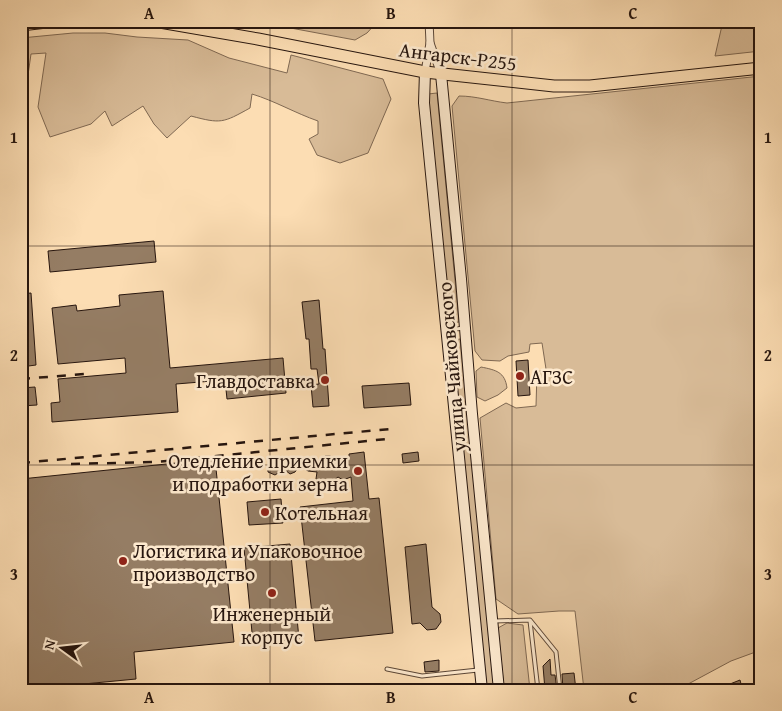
<svg xmlns="http://www.w3.org/2000/svg" width="782" height="711" font-family="'Gentium Book Plus',serif">
	<style>
		.green { fill: #d8bb97; stroke: #7f6852 }
		.building { fill: #957d64; stroke: #26150e }
		.lines { fill: none; stroke-linecap: round; stroke-linejoin: round }
		.lane-casing { stroke: #5c4737; stroke-width: 5 }
		.street-casing { stroke: #5c4737; stroke-width: 9 }
		.secondary-casing { stroke: #26150e; stroke-width: 12 }
		.primary-casing { stroke: #26150e; stroke-width: 13 }
		.lane { stroke: #fde9ce; stroke-width: 3 }
		.street { stroke: #fde9ce; stroke-width: 7 }
		.secondary { stroke: #fde9ce; stroke-width: 10 }
		.primary { stroke: #fcddb3; stroke-width: 11 }
		.rail { stroke: #26150e; stroke-width: 2.5; stroke-dasharray: 9 9; stroke-linecap: butt }
		.grid { fill: none; stroke: #26150e; stroke-width: 1; stroke-opacity: 0.55 }
		.poi-dot { fill: #8f2418; stroke: #fde9ce; stroke-width: 2 }
		.labels { text-anchor: middle; dominant-baseline: central; stroke-width: 5; stroke-linejoin: round; paint-order: stroke }
		.street-label { font-size: 20px; fill: #26150e; stroke: #fde9ce }
		.poi-label { font-size: 20px; fill: #26150e; stroke: #fde9ce; text-anchor: start }
		.neatline { fill: none; stroke: #26150e; stroke-width: 2 }
		.grid-label { font-size: 16px; text-anchor: middle; font-weight: bold; fill: #26150e }
	</style>
	<rect width="100%" height="100%" fill="#fcddb3"/>
	<filter id="stains"><feTurbulence type="fractalNoise" baseFrequency=".004" numOctaves="4"/><feColorMatrix values="0 0 0 0 .2 0 0 0 0 .09 0 0 0 0 .02 0 0 0 .5 -.17"/></filter>
	<radialGradient id="worn" r=".72"><stop offset=".6" stop-color="#630" stop-opacity="0"/><stop offset="1" stop-color="#630" stop-opacity=".3"/></radialGradient>
	<g class="green">
		<polygon points="253,21 372,21 377,22 367,33 355,40"/>
		<polygon points="723,21 761,21 761,51 715,56"/>
		<path d="M73 33H105L137 37 188 40 229 58 287 73 291 55 383 79 391 99 368 153 340 163 317 155 309 139 318 134V121C295 113 275 101 252 94L250 108C223 123 221 124 191 116L167 138 154 124 143 106 112 126 105 111 91 124 50 137 38 107 46 53 31 54 27 82 21 98V38Z"/>
		<path d="M761 76V650L731 661 677 690H584L575 611H559L518 614 496 599 480 418 506 403 516 408 536 406 537 372 546 369 542 343 530 344 529 352 508 356 500 361 482 360 475 351 452 106 459 96C476 96 490 101 507 103Z"/>
		<polygon points="437,93 459,322 450,323 428,94"/>
		<polygon points="460,339 495,690 486,690 452,340"/>
		<path d="M481 367C496 370 505 372 507 388L498 395 485 401 477 397 476 371Z"/>
		<polygon points="507,623 523,625 530,690 504,690 498,628"/>
	</g>
	<g class="building">
		<polygon points="154,241 156,262 50,272 48,251"/>
		<polygon points="163,291 170,368 283,358 286,393 227,399 225,380 176,384 178,412 52,422 51,403 60,402 58,379 126,373 125,358 58,364 52,308 76,305 77,311 120,306 119,295"/>
		<polygon points="31,293 36,365 21,367 21,294"/>
		<polygon points="319,300 323,349 325,349 329,406 313,407 311,385 319,384 317,369 311,369 309,339 306,339 302,302"/>
		<polygon points="528,360 530,395 518,396 516,361"/>
		<polygon points="409,383 411,405 364,408 362,386"/>
		<polygon points="35,387 37,405 21,406 21,388"/>
		<polygon points="364,452 369,499 379,498 393,633 315,641 300,507 353,501 351,477 343,480 338,477 333,481 326,480 320,483 316,479 317,472 308,471 301,466 304,460 309,457 314,458 319,463 325,456 330,456 336,459 349,457 349,454"/>
		<polygon points="418,452 419,461 403,463 402,454"/>
		<polygon points="215,459 234,642 134,652 136,679 21,690 21,479"/>
		<polygon points="291,459 296,461 300,465 295,472 290,474 284,469 275,475 268,472 268,466 271,462 276,461 282,465"/>
		<polygon points="281,499 283,523 249,525 247,502"/>
		<polygon points="290,544 299,639 253,643 244,548"/>
		<polygon points="426,544 432,607 440,614 441,622 436,629 427,630 420,623 412,624 405,547"/>
		<polygon points="550,659 551,675 555,675 557,690 545,690 543,666"/>
		<polygon points="439,660 439,671 425,672 424,662"/>
		<polygon points="574,673 576,690 563,690 562,674"/>
		<polygon points="740,680 742,688 737,690 715,690"/>
	</g>
	<g class="lines">
		<g class="lane-casing">
			<g id="lane">
				<polyline points="448,330 464,328"/>
				<polyline points="495,621 530,620 556,652 560,690"/>
				<polyline points="530,621 538,690"/>
				<polyline points="387,669 422,676 478,670"/>
			</g>
		</g>
		<g class="street-casing">
			<g id="street">
				<polyline points="430,43 441,74"/>
				<polyline points="425,72 430,43 429,21"/>
			</g>
		</g>
		<g class="secondary-casing">
			<g id="secondary">
				<polyline points="425,72 424,103 482,690"/>
				<polyline points="441,74 461,279 472,414 499,690"/>
			</g>
		</g>
		<g class="primary-casing">
			<g id="primary">
				<polyline points="154,21 258,39 425,72 554,86 590,86 761,68"/>
				<polyline points="21,25 55,21"/>
			</g>
		</g>
		<use href="#lane" class="lane"/>
		<use href="#street" class="street"/>
		<use href="#secondary" class="secondary"/>
		<use href="#primary" class="primary"/>
		<g class="rail">
			<polyline points="21,379 85,374"/>
			<polyline points="21,463 390,429"/>
			<polyline points="71,464 157,462 387,439"/>
		</g>
	</g>
	<path class="grid" d="M270 21V690M512 21V690M21 246H761M21 465H761"/>
	<g class="poi-dot">
		<circle cx="520" cy="376" r="5"/>
		<circle cx="325" cy="380" r="5"/>
		<circle cx="358" cy="471" r="5"/>
		<circle cx="265" cy="512" r="5"/>
		<circle cx="123" cy="561" r="5"/>
		<circle cx="272" cy="593" r="5"/>
	</g>
	<g class="labels">
		<g class="street-label">
			<text transform="translate(458 56) rotate(7)">Ангарск-Р255</text>
			<text transform="translate(451 367) rotate(-95)">улица Чайковского</text>
		</g>
		<g class="poi-label">
			<text x="530" y="376">АГЗС</text>
			<text x="315" y="380" text-anchor="end">Главдоставка</text>
			<text x="348" y="460" text-anchor="end">Отедление приемки<tspan x="348" dy="23">и подработки зерна</tspan></text>
			<text x="275" y="512">Котельная</text>
			<text x="133" y="550">Логистика и Упаковочное<tspan x="133" dy="23">производство</tspan></text>
			<text x="272" y="613" text-anchor="middle">Инженерный<tspan x="272" dy="23">корпус</tspan></text>
		</g>
	</g>
	<rect width="782" height="711" fill="none" stroke="#fcddb3" stroke-width="55"/>
	<g transform="translate(62 648) rotate(285)" stroke="#fde9ce" stroke-width="4" paint-order="stroke">
	<path d="M0-4L9 19L0 12L-9 19Z" fill="#26150e"/>
	<text y="-8" font-size="14" font-weight="bold" text-anchor="middle" fill="#26150e">N</text>
	</g>
	<rect x="28" y="28" width="726" height="656" class="neatline"/>
	<g class="grid-label">
		<text x="149" y="19">A</text>
		<text x="391" y="19">B</text>
		<text x="633" y="19">C</text>
		<text x="14" y="143">1</text>
		<text x="768" y="143">1</text>
		<text x="14" y="361">2</text>
		<text x="768" y="361">2</text>
		<text x="14" y="580">3</text>
		<text x="768" y="580">3</text>
		<text x="149" y="703">A</text>
		<text x="391" y="703">B</text>
		<text x="633" y="703">C</text>
	</g>
	<rect width="100%" height="100%" filter="url(#stains)"/>
	<rect width="100%" height="100%" fill="url(#worn)"/>
</svg>
